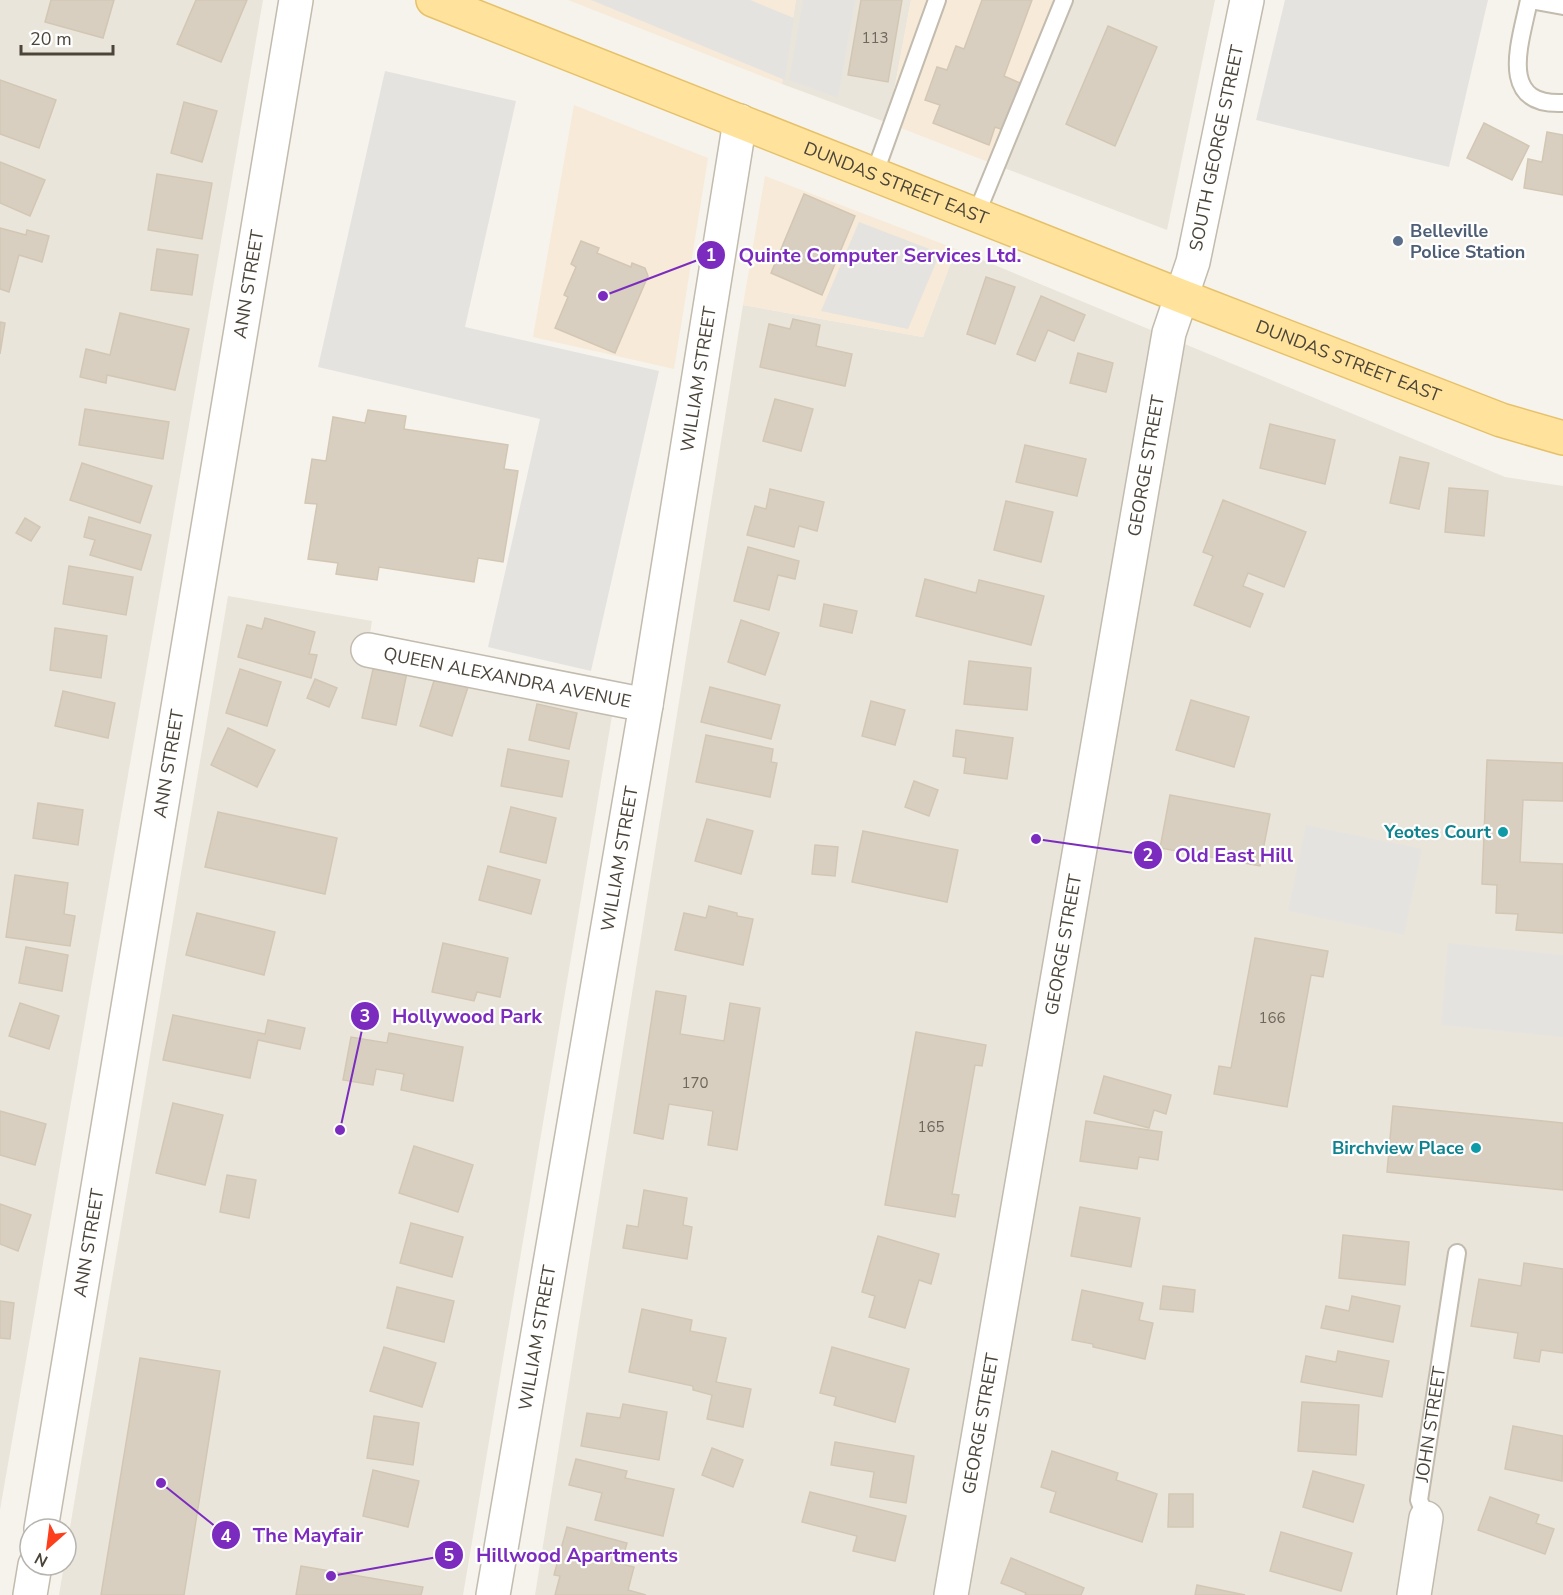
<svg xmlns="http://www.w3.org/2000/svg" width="1563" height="1595" font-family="'Nunito Sans',sans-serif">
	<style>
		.residential { fill: #eae5da }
		.commercial { fill: #f7ead8 }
		.parking { fill: #e5e3e0 }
		.building { fill: #d8cfc1; stroke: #d3c7b4; stroke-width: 1.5 }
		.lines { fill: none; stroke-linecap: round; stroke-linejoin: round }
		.lane-casing { stroke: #c2bbae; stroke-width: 20 }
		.street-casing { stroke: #c2bbae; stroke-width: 36 }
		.primary-casing { stroke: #e6c16a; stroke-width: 36 }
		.lane { stroke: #fff; stroke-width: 16 }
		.street { stroke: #fff; stroke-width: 33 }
		.primary { stroke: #ffe39c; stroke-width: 33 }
		.service-dot { fill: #5c6f8a; stroke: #fff; stroke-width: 2 }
		.culture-dot { fill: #0f9aa8; stroke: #fff; stroke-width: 2 }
		.labels { text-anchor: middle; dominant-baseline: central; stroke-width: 4.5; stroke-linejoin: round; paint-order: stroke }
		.number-label { font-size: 15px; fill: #6e675b }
		.street-label { font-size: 18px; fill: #4b4439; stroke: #fff }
		.service-label { font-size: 18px; font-weight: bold; fill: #4e5e75; stroke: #fff; text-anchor: start }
		.culture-label { font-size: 18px; font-weight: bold; fill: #0d838f; stroke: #fff; text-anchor: end }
		.leader { fill: none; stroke: #7b2cbf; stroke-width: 2 }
		.callout-dot { fill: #7b2cbf; stroke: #fff; stroke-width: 2 }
		.mark-label { font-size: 18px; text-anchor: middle; font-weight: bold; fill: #fff }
		.callout-label { font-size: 20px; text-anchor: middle; font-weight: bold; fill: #7b2cbf; stroke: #fff; stroke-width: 4.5; stroke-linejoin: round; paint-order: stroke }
	</style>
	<rect width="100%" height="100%" fill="#f6f3ec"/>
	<g class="residential">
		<polygon points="0,0 263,0 0,1510"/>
		<polygon points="796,0 911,0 888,123 782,84"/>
		<polygon points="1063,0 1215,0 1167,230 996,165"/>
		<polygon points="956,249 1505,477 1563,486 1563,1595 535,1595 743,305 923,337"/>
		<polygon points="228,596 372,621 365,667 613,710 463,1595 59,1595 64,1565 66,1565 66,1551"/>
	</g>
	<g class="commercial">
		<polygon points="568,0 796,0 782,84"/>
		<polygon points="911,0 1063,0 996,165 888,123"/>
		<polygon points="574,105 708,158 674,369 533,337"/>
		<polygon points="765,176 956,249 923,337 743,305"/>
	</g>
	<g class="parking">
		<polygon points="591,0 750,0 794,18 785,80"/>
		<polygon points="803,0 855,0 838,98 789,80"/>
		<polygon points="1285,0 1488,0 1449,167 1256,120"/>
		<polygon points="385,71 516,101 465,327 659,371 591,671 488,647 540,419 318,367"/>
		<polygon points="859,222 940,253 908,329 821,311"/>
		<polygon points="1306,825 1422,849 1404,935 1288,911"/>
		<polygon points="1448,943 1563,955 1563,1037 1441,1025"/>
	</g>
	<g class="building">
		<polygon points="51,0 114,0 103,38 45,22"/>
		<polygon points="196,0 247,0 221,62 177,44"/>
		<polygon points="861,0 902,0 888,82 848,75"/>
		<polygon points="982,0 1032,0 1004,76 1020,83 1011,108 1017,110 1009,132 995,127 989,145 933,123 940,105 925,100 937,67 947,70 956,46 964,49"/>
		<polygon points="1108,26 1157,47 1115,146 1066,124"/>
		<polygon points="0,80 56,100 39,148 0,134"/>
		<polygon points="184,102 217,111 202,162 171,153"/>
		<polygon points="1484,123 1529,146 1512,180 1467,158"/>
		<polygon points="1547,132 1563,135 1563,195 1524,188 1528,159 1542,162"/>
		<polygon points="0,162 45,180 30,216 0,203"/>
		<polygon points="157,174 212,183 202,239 148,230"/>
		<polygon points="804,194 855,216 822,295 771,273"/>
		<polygon points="0,228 26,235 27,230 49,236 42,262 19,255 9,292 0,289"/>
		<polygon points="581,241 599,248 597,253 631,267 632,263 645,268 648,276 615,353 555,328 568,297 564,295 576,267 571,264"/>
		<polygon points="157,249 198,255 192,295 151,290"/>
		<polygon points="986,277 1015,287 995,344 967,334"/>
		<polygon points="1041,296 1085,315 1074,341 1048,330 1035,361 1017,354"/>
		<polygon points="120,313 189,329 175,390 107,375 106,383 80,377 86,349 110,355"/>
		<polygon points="793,319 820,325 816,346 852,354 845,386 760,367 769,324 790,329"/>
		<polygon points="0,322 5,323 0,354"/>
		<polygon points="1078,353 1113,363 1106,392 1070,383"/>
		<polygon points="775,399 813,409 801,451 763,441"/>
		<polygon points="85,409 169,422 163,459 79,445"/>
		<polygon points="368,410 406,416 404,429 508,445 504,469 518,471 503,562 478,558 474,582 379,567 377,580 336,574 338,563 308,559 317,504 305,503 312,459 326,461 333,417 365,423"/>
		<polygon points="1270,424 1335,440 1325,484 1260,468"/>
		<polygon points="1025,445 1086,459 1077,496 1016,482"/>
		<polygon points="1400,457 1429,463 1419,509 1390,503"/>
		<polygon points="82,463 152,486 140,523 70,500"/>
		<polygon points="1449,488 1488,491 1484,536 1445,532"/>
		<polygon points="770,489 824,502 817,531 799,526 794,547 747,535 755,506 766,509"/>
		<polygon points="1223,500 1306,532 1284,587 1248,573 1243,586 1263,594 1250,627 1194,605 1213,556 1203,552"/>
		<polygon points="1006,501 1053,512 1041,562 994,550"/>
		<polygon points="89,517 151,535 141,570 90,555 95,540 84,537"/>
		<polygon points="25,518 40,527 31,541 16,533"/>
		<polygon points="748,547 799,561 795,579 778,575 769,610 734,601"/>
		<polygon points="69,566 133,577 126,615 63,604"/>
		<polygon points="925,579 976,593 979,580 1044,596 1031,645 916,616"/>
		<polygon points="824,604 857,611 852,633 820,626"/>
		<polygon points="265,618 315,632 309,654 317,655 311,678 238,657 247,625 262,629"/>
		<polygon points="741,620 779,633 765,675 728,662"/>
		<polygon points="55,628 107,636 101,678 50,670"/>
		<polygon points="376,656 409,663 396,725 362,718"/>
		<polygon points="969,661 1031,668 1027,710 964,704"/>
		<polygon points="240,669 281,682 267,726 226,713"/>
		<polygon points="437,671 470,681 452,736 420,726"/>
		<polygon points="315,679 337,688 329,707 307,698"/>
		<polygon points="710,687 780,705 771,739 701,722"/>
		<polygon points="63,691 115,703 108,738 55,726"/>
		<polygon points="1191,700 1249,717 1234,767 1176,750"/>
		<polygon points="871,701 905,710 895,745 862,736"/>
		<polygon points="537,704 577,713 569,749 529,740"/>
		<polygon points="228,728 275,750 257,787 211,765"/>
		<polygon points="956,730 1013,738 1007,779 964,773 966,758 953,756"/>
		<polygon points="706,735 773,749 771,762 777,763 770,797 696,782"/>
		<polygon points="508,749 569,761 562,797 501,786"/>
		<polygon points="1487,760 1563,763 1563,801 1523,800 1520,862 1563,864 1563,933 1516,930 1518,914 1496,913 1497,885 1482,884"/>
		<polygon points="914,781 938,790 929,816 905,807"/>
		<polygon points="1170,795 1270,814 1260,866 1160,848"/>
		<polygon points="38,803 83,810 78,845 33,838"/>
		<polygon points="511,807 556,818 546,863 500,852"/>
		<polygon points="218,812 337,838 325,894 205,867"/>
		<polygon points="707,819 753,831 741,874 695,861"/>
		<polygon points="863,831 958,850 947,902 852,882"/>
		<polygon points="815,845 838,847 835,876 812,874"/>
		<polygon points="488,866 540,880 531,914 479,900"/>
		<polygon points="15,875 68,883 64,914 75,916 70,946 6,937"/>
		<polygon points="709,906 737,913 737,916 753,919 743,965 675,950 684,913 706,918"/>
		<polygon points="197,913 275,932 264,975 186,955"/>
		<polygon points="1255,938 1328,951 1323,977 1311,975 1287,1107 1214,1094 1219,1066 1231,1068"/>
		<polygon points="443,943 508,958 500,997 477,992 474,1001 432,992"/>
		<polygon points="26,947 68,955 62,991 19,983"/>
		<polygon points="656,991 686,996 680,1034 724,1041 730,1003 760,1008 737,1150 708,1145 713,1111 669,1104 663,1139 634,1133"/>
		<polygon points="20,1003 59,1016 49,1049 9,1036"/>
		<polygon points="173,1015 265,1034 268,1020 305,1028 300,1049 258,1040 250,1078 163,1060"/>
		<polygon points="916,1032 986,1045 982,1066 975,1065 952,1194 959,1195 955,1217 885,1205"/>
		<polygon points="389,1033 463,1047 453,1101 401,1090 404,1074 376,1069 373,1085 343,1080 351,1037 387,1043"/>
		<polygon points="1104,1076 1171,1095 1166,1114 1154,1110 1149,1128 1094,1113"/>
		<polygon points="173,1103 223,1115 205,1185 156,1173"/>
		<polygon points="1393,1106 1563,1123 1563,1190 1387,1172"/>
		<polygon points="0,1111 46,1124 35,1165 0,1155"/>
		<polygon points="1086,1121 1162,1132 1158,1160 1139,1157 1137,1169 1080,1161"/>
		<polygon points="414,1146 473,1165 458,1212 399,1193"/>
		<polygon points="227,1175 256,1180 249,1218 220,1212"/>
		<polygon points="644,1190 687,1198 683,1225 692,1227 687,1259 623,1248 627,1225 638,1227"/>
		<polygon points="0,1204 31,1215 18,1251 0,1244"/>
		<polygon points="1080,1207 1140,1218 1131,1267 1071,1256"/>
		<polygon points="411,1223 463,1237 452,1277 400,1263"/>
		<polygon points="1343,1235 1409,1242 1405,1285 1339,1278"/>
		<polygon points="878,1236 939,1254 931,1284 919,1280 905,1328 869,1317 875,1296 862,1292"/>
		<polygon points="1524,1263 1563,1269 1563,1353 1541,1350 1539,1362 1514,1358 1518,1333 1471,1326 1479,1279 1521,1286"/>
		<polygon points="1163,1286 1195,1290 1193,1312 1160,1309"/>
		<polygon points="397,1287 454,1301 444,1342 387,1328"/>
		<polygon points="1082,1290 1143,1303 1139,1320 1153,1323 1145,1359 1093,1347 1093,1344 1072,1340"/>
		<polygon points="1352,1296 1400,1306 1393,1342 1321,1328 1326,1306 1349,1311"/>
		<polygon points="0,1301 14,1303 10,1339 0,1338"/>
		<polygon points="642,1309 692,1320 690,1331 726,1338 716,1382 751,1389 743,1427 707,1419 712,1395 693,1390 693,1386 629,1372"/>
		<polygon points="384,1347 436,1363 422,1407 370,1391"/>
		<polygon points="832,1347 909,1369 895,1422 834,1405 836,1397 820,1393"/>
		<polygon points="1338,1351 1389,1361 1382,1397 1301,1382 1306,1356 1336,1362"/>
		<polygon points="140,1358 220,1371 184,1595 101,1595"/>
		<polygon points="1302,1402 1359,1405 1356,1455 1298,1451"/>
		<polygon points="623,1404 667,1412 659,1460 581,1446 587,1413 620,1418"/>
		<polygon points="374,1416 419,1423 413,1465 367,1458"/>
		<polygon points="1513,1426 1563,1436 1562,1481 1505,1469"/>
		<polygon points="835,1442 914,1456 906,1503 870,1497 874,1472 831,1465"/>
		<polygon points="712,1448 743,1460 733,1487 702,1475"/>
		<polygon points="1052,1451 1118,1473 1116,1480 1157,1494 1142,1542 1050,1512 1056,1492 1041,1487"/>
		<polygon points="576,1459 627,1471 625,1478 674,1489 663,1536 595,1520 602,1493 569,1485"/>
		<polygon points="373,1470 419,1481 408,1527 363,1516"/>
		<polygon points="1313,1471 1364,1485 1353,1522 1303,1507"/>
		<polygon points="810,1492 906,1516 895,1561 853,1551 857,1536 802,1522"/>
		<polygon points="1169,1494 1193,1494 1193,1527 1168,1527"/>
		<polygon points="1490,1497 1539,1515 1536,1523 1554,1529 1545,1554 1478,1530"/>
		<polygon points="567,1527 627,1543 621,1564 634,1567 628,1590 646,1595 555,1595 560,1576 554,1575"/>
		<polygon points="1281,1532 1352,1553 1341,1591 1270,1571"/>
		<polygon points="1011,1558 1084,1588 1081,1595 1025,1595 1026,1593 1001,1583"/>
		<polygon points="301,1566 423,1587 421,1595 296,1595"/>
		<polygon points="1197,1585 1245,1595 1195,1595"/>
	</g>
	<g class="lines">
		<g class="lane-casing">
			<g id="lane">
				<path d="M1529 0C1521 41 1496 106 1563 103"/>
				<polyline points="1530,0 1563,6"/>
				<polyline points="874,175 937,0"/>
				<polyline points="976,215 1064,0"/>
				<path id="s1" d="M1426 1518 1419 1500 1457 1253"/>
			</g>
		</g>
		<g class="street-casing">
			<g id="street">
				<path id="s2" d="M368 650 646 705"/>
				<path id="s3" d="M41 1529 296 0"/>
				<polyline points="30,1595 35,1565"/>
				<path id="s4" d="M493 1595 646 705 740 121"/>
				<path id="s5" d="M951 1595 1169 333 1193 262 1247 0"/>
				<polyline points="1414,1595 1426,1518"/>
			</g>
		</g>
		<g class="primary-casing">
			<g id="primary">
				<path id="s6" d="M433 0 1181 296 1501 420 1563 438"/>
			</g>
		</g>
		<use href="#lane" class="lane"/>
		<use href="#street" class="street"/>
		<use href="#primary" class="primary"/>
	</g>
	<circle class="service-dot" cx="1398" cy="241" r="6"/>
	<g class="culture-dot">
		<circle cx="1503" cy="832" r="6"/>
		<circle cx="1476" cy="1148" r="6"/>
	</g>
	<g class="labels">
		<g class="number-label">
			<text x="875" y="38">113</text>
			<text x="1272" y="1018">166</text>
			<text x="695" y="1083">170</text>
			<text x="931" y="1127">165</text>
		</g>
		<g class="street-label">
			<text stroke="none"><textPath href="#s5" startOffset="1472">SOUTH GEORGE STREET</textPath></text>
			<text stroke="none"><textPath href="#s6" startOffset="498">DUNDAS STREET EAST</textPath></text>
			<text stroke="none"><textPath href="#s3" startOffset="1262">ANN STREET</textPath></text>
			<text stroke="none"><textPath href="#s6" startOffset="984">DUNDAS STREET EAST</textPath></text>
			<text stroke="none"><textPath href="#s4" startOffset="1233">WILLIAM STREET</textPath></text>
			<text stroke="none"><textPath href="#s5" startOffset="1146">GEORGE STREET</textPath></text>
			<text stroke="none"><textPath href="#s2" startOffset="142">QUEEN ALEXANDRA AVENUE</textPath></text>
			<text stroke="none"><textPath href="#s3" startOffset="776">ANN STREET</textPath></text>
			<text stroke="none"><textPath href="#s4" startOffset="747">WILLIAM STREET</textPath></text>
			<text stroke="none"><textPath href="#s5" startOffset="660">GEORGE STREET</textPath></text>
			<text stroke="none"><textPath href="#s3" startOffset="290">ANN STREET</textPath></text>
			<text stroke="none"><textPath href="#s4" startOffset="261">WILLIAM STREET</textPath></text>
			<text stroke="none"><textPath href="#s5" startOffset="174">GEORGE STREET</textPath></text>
			<text stroke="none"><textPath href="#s1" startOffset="96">JOHN STREET</textPath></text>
		</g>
		<g class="service-label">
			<text x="1410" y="231">Belleville<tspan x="1410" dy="21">Police Station</tspan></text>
		</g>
		<g class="culture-label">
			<text x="1491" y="832">Yeotes Court</text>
			<text x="1464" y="1148">Birchview Place</text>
		</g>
	</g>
	<path class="leader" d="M603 296L711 255M1036 839L1148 855M340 1130L365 1016M161 1483L226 1535M331 1576L449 1555"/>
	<g class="callout-dot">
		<circle cx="603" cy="296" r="6"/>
		<circle cx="1036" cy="839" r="6"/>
		<circle cx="340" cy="1130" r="6"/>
		<circle cx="161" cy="1483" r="6"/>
		<circle cx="331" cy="1576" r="6"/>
		<circle cx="711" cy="255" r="15"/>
		<circle cx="1148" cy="855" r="15"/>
		<circle cx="365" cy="1016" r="15"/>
		<circle cx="226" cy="1535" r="15"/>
		<circle cx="449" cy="1555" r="15"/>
	</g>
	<g class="mark-label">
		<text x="711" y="261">1</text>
		<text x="1148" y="861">2</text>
		<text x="365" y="1022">3</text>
		<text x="226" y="1542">4</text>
		<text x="449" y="1561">5</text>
	</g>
	<g class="callout-label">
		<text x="880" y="262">Quinte Computer Services Ltd.</text>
		<text x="1234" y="862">Old East Hill</text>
		<text x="467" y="1023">Hollywood Park</text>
		<text x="308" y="1542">The Mayfair</text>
		<text x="577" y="1562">Hillwood Apartments</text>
	</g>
	<g transform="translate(48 1547) rotate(208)"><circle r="28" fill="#ffffff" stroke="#b7b4b0" stroke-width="1.5"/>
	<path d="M0-4.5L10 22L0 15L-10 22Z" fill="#fc3f1d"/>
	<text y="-9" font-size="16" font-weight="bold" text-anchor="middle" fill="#4b4439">N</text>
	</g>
	<path d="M21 45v9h92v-9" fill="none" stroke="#4b4439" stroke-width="3"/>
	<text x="30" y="45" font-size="18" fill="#4b4439" stroke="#ffffff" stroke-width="4.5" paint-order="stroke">20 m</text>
</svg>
